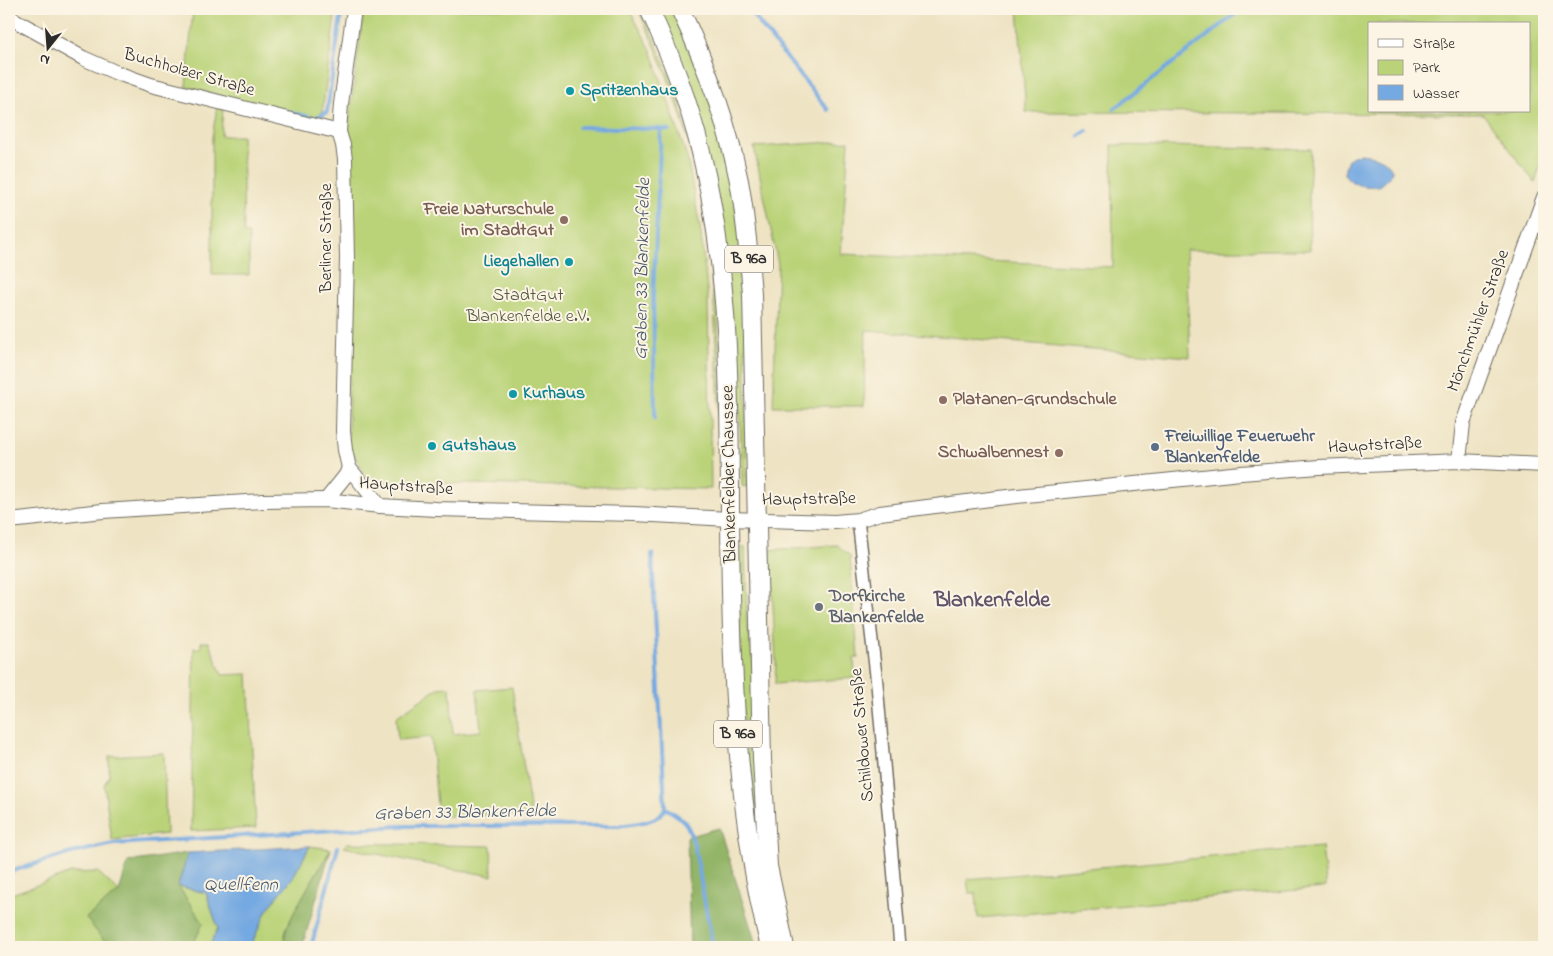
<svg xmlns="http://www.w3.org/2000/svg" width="1553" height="956" font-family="'Indie Flower',sans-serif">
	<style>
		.green { fill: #bad378; stroke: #727f52; fill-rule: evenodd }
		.forest { fill: #93b568; stroke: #5f704a }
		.water { fill: #74a9e1; stroke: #506a86 }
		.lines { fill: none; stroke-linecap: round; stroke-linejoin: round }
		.stream { stroke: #74a9e1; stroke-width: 4 }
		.minor-casing { stroke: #6f6b60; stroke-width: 14 }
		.tertiary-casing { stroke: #6f6b60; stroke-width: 16 }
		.primary-casing { stroke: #6f6b60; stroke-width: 20 }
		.minor { stroke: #fff; stroke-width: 11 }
		.tertiary { stroke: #fff; stroke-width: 14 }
		.primary { stroke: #fff; stroke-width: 18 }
		.culture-dot { fill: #0f9aa8; stroke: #fcf5e5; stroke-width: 2 }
		.education-dot { fill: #8d6e63; stroke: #fcf5e5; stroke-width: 2 }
		.service-dot { fill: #5c6f8a; stroke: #fcf5e5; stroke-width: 2 }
		.worship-dot { fill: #6b7280; stroke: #fcf5e5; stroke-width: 2 }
		.labels { text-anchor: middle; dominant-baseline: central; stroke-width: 4; stroke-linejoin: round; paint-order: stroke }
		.shield { fill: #fcf5e5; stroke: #6a6863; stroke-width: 1 }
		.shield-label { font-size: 16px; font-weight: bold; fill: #2b2b2b }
		.street-label { font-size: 18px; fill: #2b2b2b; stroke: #fcf5e5 }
		.culture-label { font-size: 18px; font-weight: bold; fill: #0d838f; stroke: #fcf5e5; text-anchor: start }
		.education-label { font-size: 18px; font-weight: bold; fill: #785e54; stroke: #fcf5e5; text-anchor: end }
		.park-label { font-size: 18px; fill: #4f553e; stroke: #fcf5e5 }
		.service-label { font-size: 18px; font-weight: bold; fill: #4e5e75; stroke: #fcf5e5; text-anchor: start }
		.worship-label { font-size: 18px; font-weight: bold; fill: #5b616d; stroke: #fcf5e5; text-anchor: start }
		.water-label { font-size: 19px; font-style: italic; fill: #45576b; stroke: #fcf5e5 }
		.district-label { font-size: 22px; font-weight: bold; fill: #61546a; stroke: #fcf5e5 }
	</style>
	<rect width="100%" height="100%" fill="#fcf5e5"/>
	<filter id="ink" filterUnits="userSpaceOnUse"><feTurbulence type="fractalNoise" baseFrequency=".02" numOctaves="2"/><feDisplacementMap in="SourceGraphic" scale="10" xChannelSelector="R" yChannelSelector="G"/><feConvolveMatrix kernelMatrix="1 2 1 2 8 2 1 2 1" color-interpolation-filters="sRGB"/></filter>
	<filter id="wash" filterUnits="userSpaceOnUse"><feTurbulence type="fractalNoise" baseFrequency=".0096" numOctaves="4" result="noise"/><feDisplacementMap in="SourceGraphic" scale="20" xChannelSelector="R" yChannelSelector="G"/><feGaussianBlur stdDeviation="1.12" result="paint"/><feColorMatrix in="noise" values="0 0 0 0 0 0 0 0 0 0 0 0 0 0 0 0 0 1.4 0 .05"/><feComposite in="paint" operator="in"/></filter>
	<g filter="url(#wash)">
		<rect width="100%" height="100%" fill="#eee3c3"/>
		<g class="green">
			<polygon points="193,9 336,9 321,121 186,87"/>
			<polygon points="364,9 629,9 651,50 687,157 700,227 708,298 711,489 369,482 348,444 351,254 348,129"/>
			<path d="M638 9H642L677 94 703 192 717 296 722 418 719 419C716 327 713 236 690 147 678 99 659 54 638 9Z"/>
			<polygon points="657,9 673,9 706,88 729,173 740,233 745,308 747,487 742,486 740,399 736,377 726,258"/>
			<path d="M1018 9H1544V153L1535 183 1483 114 1026 112ZM1369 24H1529V111H1369Z"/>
			<polygon points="217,107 223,109 221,136 242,136 244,234 249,234 249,275 212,275 212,138"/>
			<polygon points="849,141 841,254 1113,267 1112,145 1311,149 1309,193 1310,250 1186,250 1190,357 866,330 864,406 773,406 778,264 754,147"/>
			<polygon points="837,545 850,556 858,658 854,658 855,678 775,684 776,663 770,550"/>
			<polygon points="745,547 747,622 753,659 759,831 758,857 741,693 739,548"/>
			<polygon points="201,642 209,642 222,675 248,674 256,828 191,831 194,648 201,648"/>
			<polygon points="450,687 453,734 481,731 477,690 512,687 531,815 438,816 431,737 398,740 396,717 438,688"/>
			<polygon points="164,753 166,834 112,840 104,785 109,776 109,756"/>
			<polygon points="347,843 491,846 492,876 415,862 344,847"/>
			<path d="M310 846 331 849C316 874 300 899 288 925 284 932 286 941 281 947H250L267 910 293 877Z"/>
			<polygon points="1322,847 1326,882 1326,887 1322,888 978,918 976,893 969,893 967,879"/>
			<polygon points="98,872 119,892 86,918 109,947 9,947 9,895 71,873"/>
			<polygon points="178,886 206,893 218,928 209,947 192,947 203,923"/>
		</g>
		<g class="forest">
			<polygon points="719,828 757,947 690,947 687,837"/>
			<path d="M331 849 302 947H281C286 941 284 932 288 925 300 899 316 874 331 849Z"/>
			<polygon points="188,853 178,886 203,923 192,947 109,947 86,918 119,892 128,862"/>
		</g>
		<g class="water">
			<path d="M1361 154C1374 156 1386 157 1392 170L1391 175 1379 186C1364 187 1355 187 1344 174 1346 161 1348 156 1361 154Z"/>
			<polygon points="310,846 293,877 267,910 250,947 209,947 218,928 206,893 178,886 188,853"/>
		</g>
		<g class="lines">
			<g class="stream">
				<polyline points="748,9 828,110"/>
				<polyline points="1114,109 1242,9"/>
				<polyline points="284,111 315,118 327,112 342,9"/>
				<polyline points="579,127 661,129"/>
				<polyline points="1079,136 1087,131"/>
				<polyline points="655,418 653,296 661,129 669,130"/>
				<path d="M665 808C685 819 688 823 694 844L713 947"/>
				<path d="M9 872 71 853 114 844 401 826H619C633 823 658 824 665 808L652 554"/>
				<polyline points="311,947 338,847"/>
			</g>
		</g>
	</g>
	<g filter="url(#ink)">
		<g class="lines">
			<g class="minor-casing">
				<polyline id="minor" points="858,520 877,684 900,947"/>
			</g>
			<g class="tertiary-casing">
				<g id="tertiary">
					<polyline points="354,9 341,104 339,132 343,145 345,159 347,258 343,431 345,450 349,468 380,506"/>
					<polyline points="9,17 83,58 117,73 151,85 339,132"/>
					<polyline points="1459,461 1463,423 1544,197"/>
					<polyline points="326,500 346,475 349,468"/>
					<polyline points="9,521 103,511 263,501 326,500 380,506 436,509 634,514 730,519 835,522 858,520 880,513 998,498 1241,473 1319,467 1459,461 1544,465"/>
				</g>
			</g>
			<g class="primary-casing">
				<g id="primary">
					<path d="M649 9C671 55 689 103 701 152 730 272 730 397 730 519 731 662 735 808 770 947"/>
					<path d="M680 9C706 64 727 121 739 181 746 218 749 256 752 294L762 759 768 866 785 947"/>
				</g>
			</g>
			<use href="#minor" class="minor"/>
			<use href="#tertiary" class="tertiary"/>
			<use href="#primary" class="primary"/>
		</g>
	</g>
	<g class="culture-dot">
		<circle cx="570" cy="91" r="5"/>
		<circle cx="569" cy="262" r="5"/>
		<circle cx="513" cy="394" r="5"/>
		<circle cx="432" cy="446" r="5"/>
	</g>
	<g class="education-dot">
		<circle cx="564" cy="220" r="5"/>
		<circle cx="943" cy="400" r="5"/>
		<circle cx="1059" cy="453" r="5"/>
	</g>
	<circle class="service-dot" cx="1155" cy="447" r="5"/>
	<circle class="worship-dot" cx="819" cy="607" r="5"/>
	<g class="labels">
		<g class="shield">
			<rect x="725" y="245.5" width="48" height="27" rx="4"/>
			<rect x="714" y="720.5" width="48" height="27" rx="4"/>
		</g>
		<g class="shield-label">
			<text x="749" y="259">B 96a</text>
			<text x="738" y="734">B 96a</text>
		</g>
		<g class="street-label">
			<text transform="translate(189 73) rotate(16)">Buchholzer Straße</text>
			<text transform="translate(327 238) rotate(-90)">Berliner Straße</text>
			<text transform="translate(1479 321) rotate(-70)">Mönchmühler Straße</text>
			<text transform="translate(1375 446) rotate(-3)">Hauptstraße</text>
			<text transform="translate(730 474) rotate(-91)">Blankenfelder Chaussee</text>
			<text transform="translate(406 487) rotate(4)">Hauptstraße</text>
			<text transform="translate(809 500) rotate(-1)">Hauptstraße</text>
			<text transform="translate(863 735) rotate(-95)">Schildower Straße</text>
		</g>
		<g class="culture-label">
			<text x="580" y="91">Spritzenhaus</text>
			<text x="559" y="262" text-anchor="end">Liegehallen</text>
			<text x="523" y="394">Kurhaus</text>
			<text x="442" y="446">Gutshaus</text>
		</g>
		<g class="education-label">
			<text x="554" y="210">Freie Naturschule<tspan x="554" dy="21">im StadtGut</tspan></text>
			<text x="953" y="400" text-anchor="start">Platanen-Grundschule</text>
			<text x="1049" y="453">Schwalbennest</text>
		</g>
		<g class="park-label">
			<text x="528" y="296">StadtGut<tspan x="528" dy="21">Blankenfelde e.V.</tspan></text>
		</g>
		<g class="service-label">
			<text x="1165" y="437">Freiwillige Feuerwehr<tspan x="1165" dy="21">Blankenfelde</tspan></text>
		</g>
		<g class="worship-label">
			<text x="829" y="597">Dorfkirche<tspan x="829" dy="21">Blankenfelde</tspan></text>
		</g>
		<g class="water-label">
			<text transform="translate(643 269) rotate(-89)">Graben 33 Blankenfelde</text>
			<text transform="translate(465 813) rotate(-1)">Graben 33 Blankenfelde</text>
			<text x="241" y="885">Quellfenn</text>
		</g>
		<g class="district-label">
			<text x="992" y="601">Blankenfelde</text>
		</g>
	</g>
	<rect width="1553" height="956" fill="none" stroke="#fcf5e5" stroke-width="30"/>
	<rect x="1368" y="22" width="162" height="90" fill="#fcf5e5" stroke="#a8a49b"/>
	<rect x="1378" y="39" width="25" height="8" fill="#ffffff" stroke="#a8a49b"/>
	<text x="1413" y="48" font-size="15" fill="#2b2b2b">Straße</text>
	<rect x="1378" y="60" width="25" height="15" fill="#bad378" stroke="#a8a49b"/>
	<text x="1413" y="72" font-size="15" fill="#2b2b2b">Park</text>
	<rect x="1378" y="85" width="25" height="15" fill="#74a9e1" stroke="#a8a49b"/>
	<text x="1413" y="98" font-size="15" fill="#2b2b2b">Wasser</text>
	<g transform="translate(48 48) rotate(197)" stroke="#fcf5e5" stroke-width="4" paint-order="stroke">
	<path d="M0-4L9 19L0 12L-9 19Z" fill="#2b2b2b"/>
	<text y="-8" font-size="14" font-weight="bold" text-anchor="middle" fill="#2b2b2b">N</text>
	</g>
</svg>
